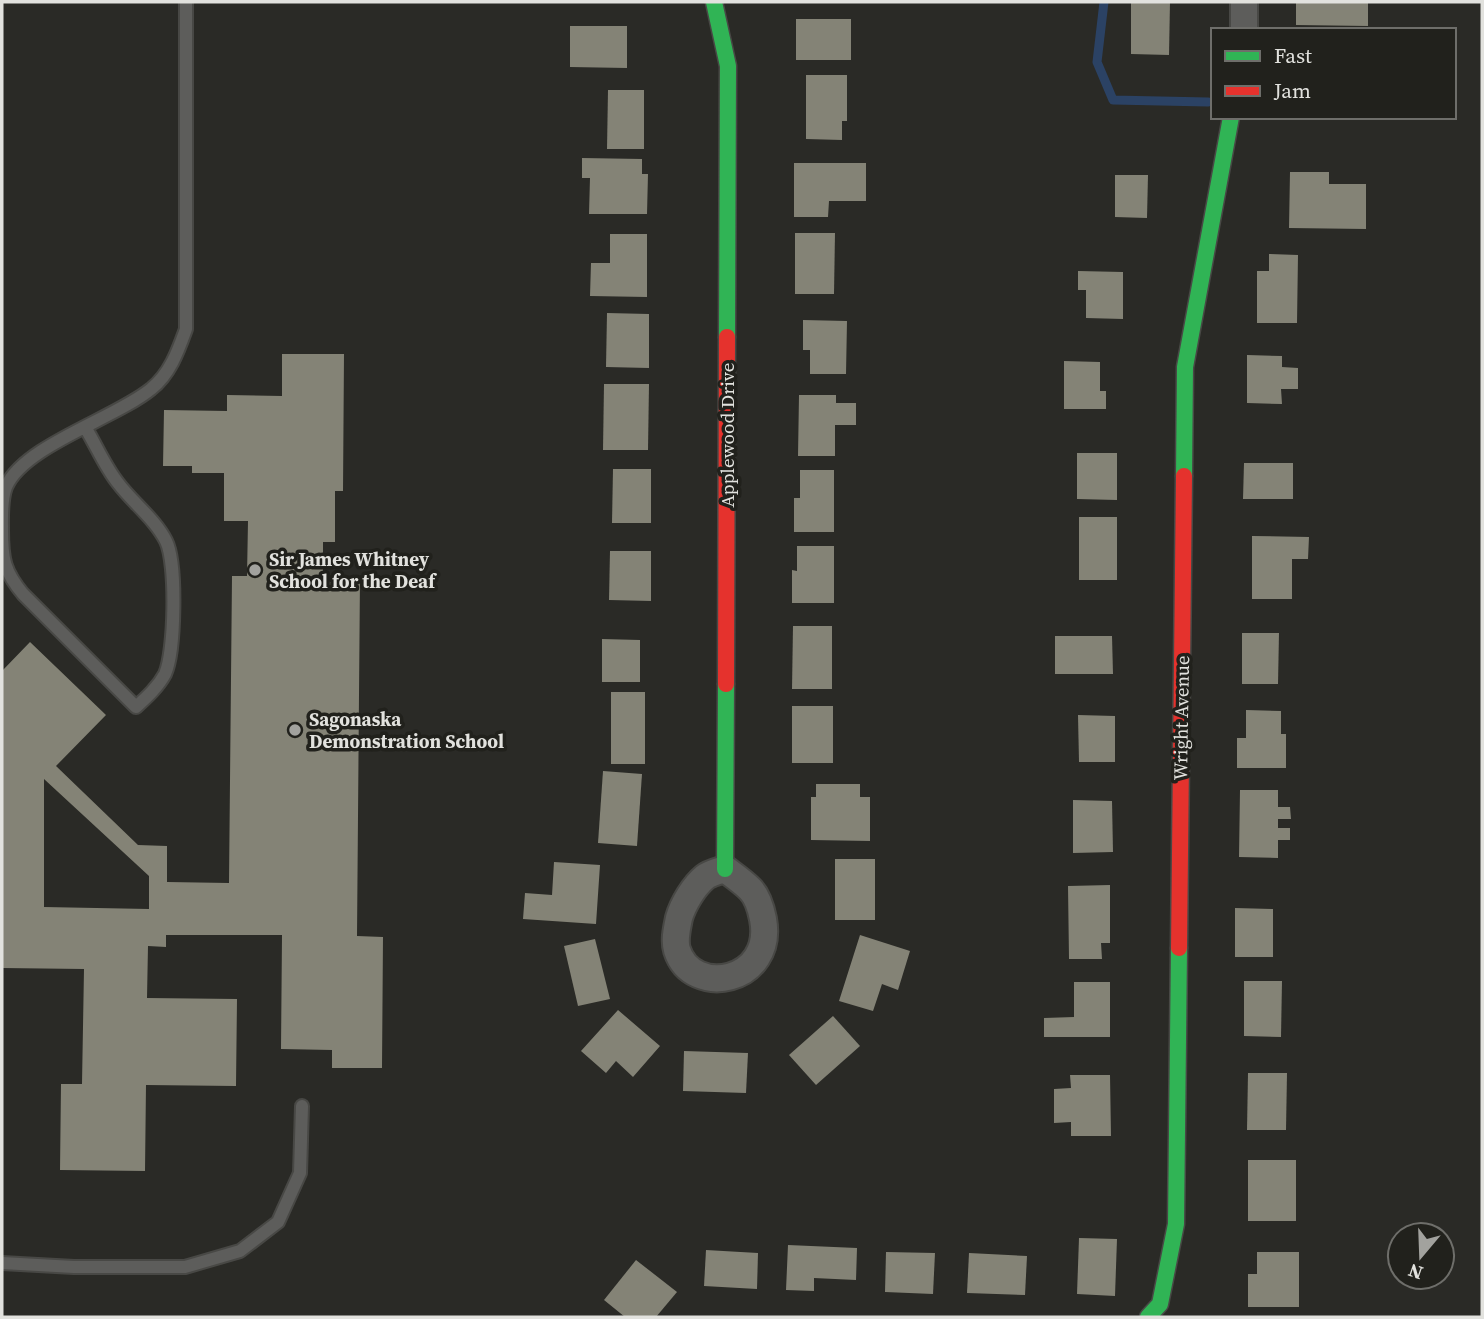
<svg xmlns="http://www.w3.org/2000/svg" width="1484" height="1319" font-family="'Source Serif 4',serif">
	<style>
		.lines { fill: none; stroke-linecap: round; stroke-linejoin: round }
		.stream { stroke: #2b4264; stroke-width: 9 }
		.building { fill: #848376; fill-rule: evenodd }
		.lane-casing { stroke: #484845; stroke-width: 16 }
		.street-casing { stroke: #484845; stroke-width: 30 }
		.fast-casing { stroke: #484845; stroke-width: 19 }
		.jam-casing { stroke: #484845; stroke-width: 19 }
		.lane { stroke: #5d5d5b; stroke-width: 12 }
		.street { stroke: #5d5d5b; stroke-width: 26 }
		.fast { stroke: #30b455; stroke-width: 16 }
		.jam { stroke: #e5322d; stroke-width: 16 }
		.poi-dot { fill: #a2a29e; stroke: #21211c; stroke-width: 2.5 }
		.labels { text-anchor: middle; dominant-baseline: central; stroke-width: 7; stroke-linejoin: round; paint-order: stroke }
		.street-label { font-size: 19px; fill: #e2e2de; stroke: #21211c }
		.poi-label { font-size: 19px; font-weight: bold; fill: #e2e2de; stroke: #21211c; text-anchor: start }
	</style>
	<rect width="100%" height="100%" fill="#2a2a26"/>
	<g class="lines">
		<polyline class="stream" points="1104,2 1097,62 1113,100 1208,102"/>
	</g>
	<g class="building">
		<polygon points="1131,2 1170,2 1169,55 1131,54"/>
		<polygon points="1296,2 1368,2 1368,26 1296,25"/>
		<rect x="796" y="19" width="55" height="41"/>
		<polygon points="570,26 627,26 627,68 570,67"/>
		<polygon points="806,75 847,75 847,121 842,121 842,140 806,139"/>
		<polygon points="608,90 644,90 644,149 607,149"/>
		<polygon points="582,158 642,159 642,174 648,174 647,214 589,214 590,178 582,178"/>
		<polygon points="794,163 866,163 866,201 829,201 828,217 794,217"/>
		<polygon points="1290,172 1329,172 1329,184 1366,184 1366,229 1289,228"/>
		<polygon points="1115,175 1148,175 1147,218 1115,217"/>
		<polygon points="795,233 835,233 834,294 795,294"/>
		<polygon points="610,234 647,234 647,297 590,296 591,263 610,263"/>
		<polygon points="1269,254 1298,255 1297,323 1257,323 1257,271 1269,271"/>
		<polygon points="1078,271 1123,272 1123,319 1086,318 1086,290 1078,290"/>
		<polygon points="607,313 649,314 649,368 606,367"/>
		<polygon points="803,320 847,321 846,374 810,374 810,350 803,350"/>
		<path d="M282 354H344L343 491H335V542H323V577H360L357 936 383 937 382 1068H332V1050L281 1049 282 935H166V947L148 946 147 998 237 999 236 1086 146 1085 145 1171 60 1170 61 1084H82L84 969 2 968V671L30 642 106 715 56 766 138 845 167 846V882L229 883 232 576H247L248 521H224V473H192V466H163L164 410 227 411V395L282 396ZM44 779 149 876V909L44 907Z"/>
		<polygon points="1247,355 1282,356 1282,367 1298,368 1298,389 1281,389 1282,404 1247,403"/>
		<polygon points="1064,361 1100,362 1100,391 1106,391 1106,409 1064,409"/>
		<polygon points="604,384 649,384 648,450 603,450"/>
		<polygon points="799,395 836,395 836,403 856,403 856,425 835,425 835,456 798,456"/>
		<polygon points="1077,453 1117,453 1117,500 1077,499"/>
		<polygon points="1244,463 1293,463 1293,499 1243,499"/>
		<polygon points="613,469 651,469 651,523 612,523"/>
		<polygon points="800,470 834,470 834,532 794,532 794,498 800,498"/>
		<rect x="1079" y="517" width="38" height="63"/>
		<polygon points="1252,536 1309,537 1308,559 1292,559 1292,599 1252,599"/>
		<polygon points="797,546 834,546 834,603 792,603 792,570 797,571"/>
		<polygon points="610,551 651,551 651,601 609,600"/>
		<polygon points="793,626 832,626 832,689 792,689"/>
		<polygon points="1242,633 1279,633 1278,684 1242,684"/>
		<polygon points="1055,636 1112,636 1113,674 1055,674"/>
		<polygon points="602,639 640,640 640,682 602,682"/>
		<rect x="611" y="692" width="34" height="72"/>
		<rect x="792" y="706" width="41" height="57"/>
		<polygon points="1246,710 1281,711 1281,734 1286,734 1286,768 1237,768 1237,738 1246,738"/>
		<polygon points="1078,715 1115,716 1115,762 1079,762"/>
		<polygon points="603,771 642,774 637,846 598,843"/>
		<polygon points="816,784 860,784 860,797 870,797 870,841 811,840 811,797 816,797"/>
		<polygon points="1240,790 1278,790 1278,807 1290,807 1291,819 1278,819 1278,828 1290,828 1290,840 1278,840 1278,858 1239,857"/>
		<polygon points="1073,800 1112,801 1113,852 1073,853"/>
		<rect x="835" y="859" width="40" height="61"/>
		<polygon points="554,862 600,865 596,924 523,919 525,893 552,895"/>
		<polygon points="1110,885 1110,943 1101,943 1102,959 1069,959 1068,886"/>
		<polygon points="1235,908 1273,909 1273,957 1235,957"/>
		<polygon points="860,935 910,951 898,990 882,984 873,1011 839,1001"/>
		<polygon points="595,939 610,999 578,1006 564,946"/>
		<polygon points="1244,981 1282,981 1281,1037 1244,1036"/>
		<polygon points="1074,982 1110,982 1110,1037 1044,1037 1044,1018 1074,1017"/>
		<polygon points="618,1010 660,1046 633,1077 616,1061 606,1073 581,1051"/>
		<polygon points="833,1016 860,1046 816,1085 789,1055"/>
		<polygon points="684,1051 748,1053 746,1093 683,1091"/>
		<polygon points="1248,1073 1287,1073 1286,1130 1247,1130"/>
		<polygon points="1070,1075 1110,1075 1111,1136 1071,1136 1071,1122 1054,1123 1054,1089 1071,1088"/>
		<rect x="1248" y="1160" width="48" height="61"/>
		<polygon points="1079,1238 1117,1239 1115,1296 1077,1294"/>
		<polygon points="788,1245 857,1248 856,1280 814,1278 814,1291 786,1290"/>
		<polygon points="706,1250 758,1253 757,1289 704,1286"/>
		<polygon points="886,1252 935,1253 933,1294 885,1292"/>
		<polygon points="1257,1252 1299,1252 1299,1307 1248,1307 1248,1274 1257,1274"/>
		<polygon points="969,1253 1027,1256 1025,1295 967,1293"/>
		<polygon points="636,1260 677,1292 656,1317 625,1317 604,1300"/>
	</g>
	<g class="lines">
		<g class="lane-casing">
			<g id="lane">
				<path d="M85 427C96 445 105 467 118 483 133 503 155 519 166 541 177 563 175 652 165 674 158 687 147 697 136 707L23 594C4 571 2 559 2 530 2 516 1 500 6 487 23 446 116 418 151 389 170 374 178 351 186 329V2"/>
				<polyline points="2,1263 74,1267 185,1267 240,1251 278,1222 300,1173 302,1106"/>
			</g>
		</g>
		<g class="street-casing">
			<g id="street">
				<polyline points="1244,2 1244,30"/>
				<path d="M725 869C733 875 743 882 750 889 757 896 761 909 763 919 775 983 692 998 677 950 674 940 677 928 679 918 683 904 694 886 705 877 710 873 719 871 725 869Z"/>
			</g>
		</g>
		<g class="fast-casing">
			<g id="fast">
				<polyline points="714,2 728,66 727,337"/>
				<polyline points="1184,476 1185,367 1231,117"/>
				<polyline points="725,869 726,684"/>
				<polyline points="1148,1317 1160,1304 1176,1224 1179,948"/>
			</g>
		</g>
		<g class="jam-casing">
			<g id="jam">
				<polyline points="726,684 727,337"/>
				<polyline points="1179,948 1184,476"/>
			</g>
		</g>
		<use href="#lane" class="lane"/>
		<use href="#street" class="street"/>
		<use href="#fast" class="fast"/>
		<use href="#jam" class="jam"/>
	</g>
	<g class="poi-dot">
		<circle cx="255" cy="570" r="7"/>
		<circle cx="295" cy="730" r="7"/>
	</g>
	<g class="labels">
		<g class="street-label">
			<text transform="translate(727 435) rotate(-90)">Applewood Drive</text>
			<text transform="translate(1181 718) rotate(-89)">Wright Avenue</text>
		</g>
		<g class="poi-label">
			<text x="269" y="559">Sir James Whitney<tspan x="269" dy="22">School for the Deaf</tspan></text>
			<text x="309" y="719">Sagonaska<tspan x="309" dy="22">Demonstration School</tspan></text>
		</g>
	</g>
	<rect width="1484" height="1319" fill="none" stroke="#e2e2de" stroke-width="7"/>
	<rect x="1211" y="28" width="245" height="91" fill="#21211c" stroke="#6e6e6a" stroke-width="2"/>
	<rect x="1225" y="51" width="35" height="10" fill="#30b455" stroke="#6e6e6a" stroke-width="2"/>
	<text x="1274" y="63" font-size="21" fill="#e2e2de">Fast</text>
	<rect x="1225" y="86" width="35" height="10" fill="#e5322d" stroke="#6e6e6a" stroke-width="2"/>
	<text x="1274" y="98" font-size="21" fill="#e2e2de">Jam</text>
	<g transform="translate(1421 1256) rotate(199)"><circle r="33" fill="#21211c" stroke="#6e6e6a" stroke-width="2"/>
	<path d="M0-5L12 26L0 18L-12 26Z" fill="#a2a29e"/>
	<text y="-10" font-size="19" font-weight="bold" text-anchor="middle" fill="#e2e2de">N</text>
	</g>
</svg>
